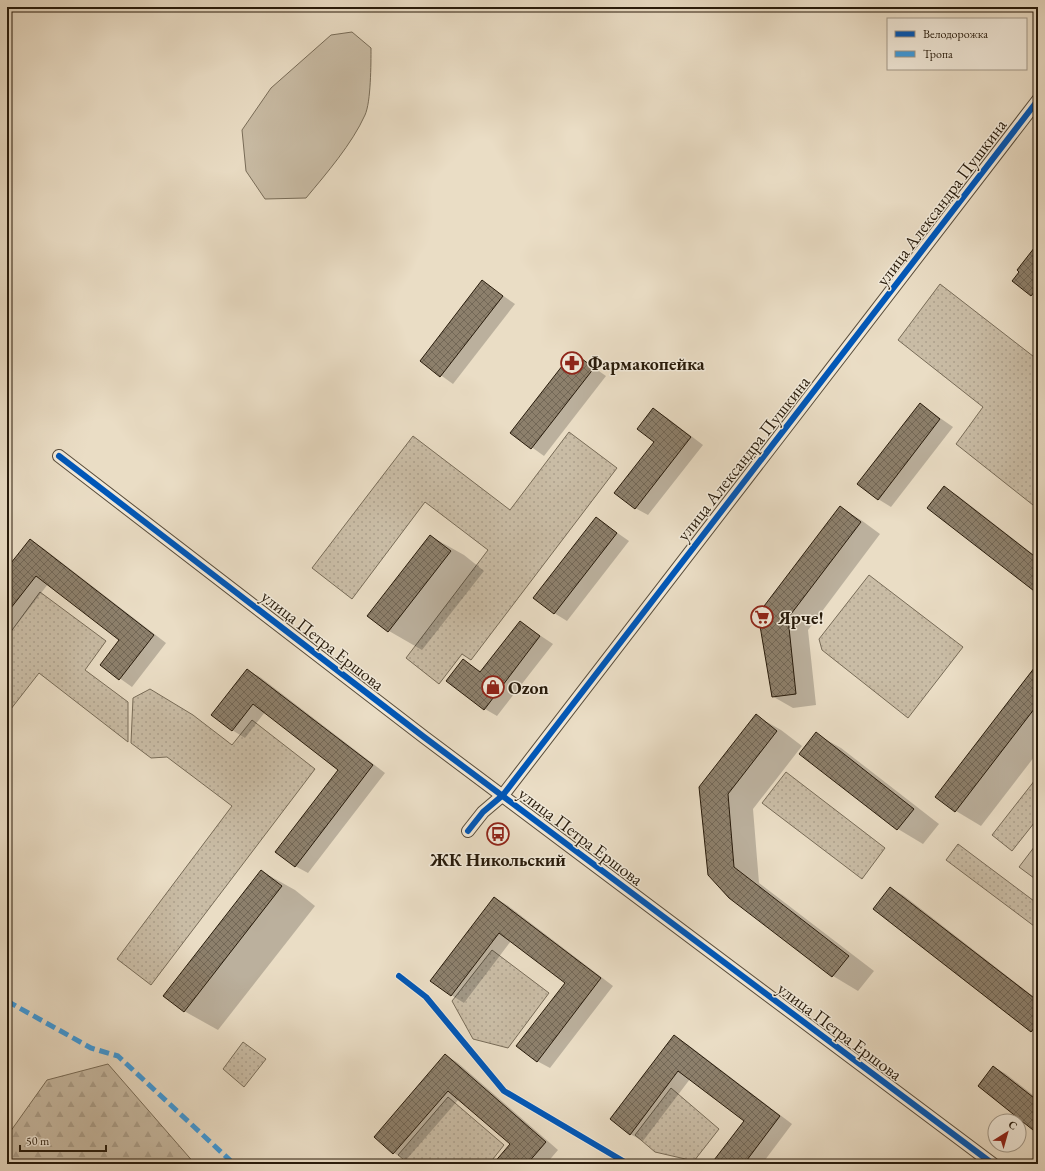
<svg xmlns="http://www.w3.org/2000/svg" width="1045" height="1171" font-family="'EB Garamond',serif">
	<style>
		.grass { fill: #c9bca5; stroke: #786c58 }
		.forest { fill: url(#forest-firs); stroke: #786c58 }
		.park { fill: url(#park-dots); stroke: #786c58 }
		.shadow { fill: #0003 }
		.building { fill: url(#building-cross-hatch); stroke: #281b0b }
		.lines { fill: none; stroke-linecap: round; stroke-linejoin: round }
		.minor-casing { stroke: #584c3a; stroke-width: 14 }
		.minor { stroke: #f1e9d9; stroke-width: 12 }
		.quiet { stroke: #3d9bde; stroke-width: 5; stroke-dasharray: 10 5; stroke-linecap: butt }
		.cycleway-casing { stroke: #f1e9d9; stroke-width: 8 }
		.cycleway { stroke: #0057b8; stroke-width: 6 }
		.labels { text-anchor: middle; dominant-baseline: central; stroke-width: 3; stroke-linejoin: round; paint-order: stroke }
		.street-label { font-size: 18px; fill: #281b0b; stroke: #f1e9d9 }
		.poi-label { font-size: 18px; font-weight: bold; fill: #281b0b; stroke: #f1e9d9; text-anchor: start }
	</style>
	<defs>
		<pattern id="forest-firs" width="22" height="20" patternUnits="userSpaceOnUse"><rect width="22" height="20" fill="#c9bca5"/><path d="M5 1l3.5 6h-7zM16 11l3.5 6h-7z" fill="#ada18d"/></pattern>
		<pattern id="park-dots" width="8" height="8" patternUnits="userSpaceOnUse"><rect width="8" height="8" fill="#c9bca5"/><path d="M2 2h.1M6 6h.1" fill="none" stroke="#ada18d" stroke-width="1.8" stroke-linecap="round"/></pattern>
		<pattern id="building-cross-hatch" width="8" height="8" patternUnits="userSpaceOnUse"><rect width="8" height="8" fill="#8d806c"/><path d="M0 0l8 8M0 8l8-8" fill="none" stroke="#736857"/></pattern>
	</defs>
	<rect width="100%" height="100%" fill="#eaddc5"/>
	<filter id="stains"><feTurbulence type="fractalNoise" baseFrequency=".005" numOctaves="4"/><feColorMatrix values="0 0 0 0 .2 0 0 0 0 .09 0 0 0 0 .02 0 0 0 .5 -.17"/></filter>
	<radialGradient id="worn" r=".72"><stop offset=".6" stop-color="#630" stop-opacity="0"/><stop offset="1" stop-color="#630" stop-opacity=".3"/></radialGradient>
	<g class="grass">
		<path d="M352 32 371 48C371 63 371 102 365 115 352 144 326 174 306 198L265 199 246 171 242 130 271 88 331 35Z"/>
		<polygon points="1038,842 1038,881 1019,867"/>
	</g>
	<polygon class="forest" points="108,1064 195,1164 7,1164 7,1137 10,1132 47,1080"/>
	<g class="park">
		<polygon points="940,284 1038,360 1038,509 956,444 983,407 898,340"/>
		<polygon points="569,432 617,468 471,660 462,654 439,684 406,658 488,550 425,502 352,599 312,568 413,436 510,510"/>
		<polygon points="869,575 963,647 908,718 822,650 819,639"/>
		<polygon points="40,592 106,641 85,670 128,702 128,742 39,673 7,714 7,637"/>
		<polygon points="150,689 193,715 232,745 252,720 315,769 151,985 117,959 232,806 167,757 151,758 131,743 133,698"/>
		<polygon points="786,772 885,848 862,879 762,803"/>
		<polygon points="1035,780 1038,782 1038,818 1012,851 992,835"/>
		<polygon points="958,844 1038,904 1038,929 946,860"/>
		<polygon points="492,950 549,993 508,1048 473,1039 452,1001"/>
		<polygon points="243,1042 266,1059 244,1087 223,1069"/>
		<polygon points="671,1088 719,1129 694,1161 655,1152 635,1135"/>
		<polygon points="448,1097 504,1145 489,1164 409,1164 398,1155"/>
	</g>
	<g class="shadow">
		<polygon points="1038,249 1038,299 1032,295"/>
		<polygon points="483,282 515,304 453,384 421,361"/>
		<polygon points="573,353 606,376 544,456 512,433"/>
		<polygon points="920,404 953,427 891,507 878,499"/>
		<polygon points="653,409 666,417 703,445 648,515 635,508 655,441"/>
		<polygon points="944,488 957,495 1038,558 1038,592"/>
		<polygon points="841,508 861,520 880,534 808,630 816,705 793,708 772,696 759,615"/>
		<polygon points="596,518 629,541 567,621 554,613"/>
		<polygon points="430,536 464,555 484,571 422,650 389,631"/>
		<polygon points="30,540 43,548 166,643 132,687 101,665 121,640 48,584 7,637 7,570"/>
		<polygon points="520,622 553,644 497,716 485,709 447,680 463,660 482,672"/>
		<polygon points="1038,668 1038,752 981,826 956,811 937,797"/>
		<polygon points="247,670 260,677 385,773 308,873 295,866 339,769 265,712 245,738 232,730"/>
		<polygon points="756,716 781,730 802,746 753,809 759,883 874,971 858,991 833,976 730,897 700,787"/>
		<polygon points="816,734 841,748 939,824 923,844 898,829 801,753"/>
		<polygon points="261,871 295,890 315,906 218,1030 184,1011"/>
		<polygon points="890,888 903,895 1038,1000 1038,1035 1032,1031"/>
		<polygon points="495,898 507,905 613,986 550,1068 537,1061 566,983 511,941 464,1003 451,995"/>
		<polygon points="674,1037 687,1044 792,1124 762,1164 713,1164 745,1121 690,1079 643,1141 630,1134"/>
		<polygon points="446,1055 458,1063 558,1150 546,1164 494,1164 511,1144 459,1099 406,1160 394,1153 375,1137"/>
		<polygon points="994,1067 1006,1074 1038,1099 1038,1132"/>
	</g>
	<g class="building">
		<polygon points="1038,243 1038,287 1031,296 1012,281 1019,272 1017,270"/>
		<polygon points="482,280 503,296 440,377 420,361"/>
		<polygon points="573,352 594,368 531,449 510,433"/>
		<polygon points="920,403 940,419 878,500 857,484"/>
		<polygon points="653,408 691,437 635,509 614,493 654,442 637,429"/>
		<polygon points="944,486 1038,559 1038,594 927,508"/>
		<polygon points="840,506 861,522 788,618 796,694 772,697 758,614"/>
		<polygon points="596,517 617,533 554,614 533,598"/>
		<polygon points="430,535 451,551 388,632 367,616"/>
		<polygon points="30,539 154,635 119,680 100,665 119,640 36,576 7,613 7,568"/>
		<polygon points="520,621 540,636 484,710 446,681 463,659 480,672"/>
		<polygon points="1038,663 1038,704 955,812 935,797"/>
		<polygon points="247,669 373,765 295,867 275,852 338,770 253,704 232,731 211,715"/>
		<polygon points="756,714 777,731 728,794 734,867 849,956 832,977 729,898 708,875 699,787"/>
		<polygon points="816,732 914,809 897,830 799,754"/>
		<polygon points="261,870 282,886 184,1012 163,996"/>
		<polygon points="890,887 1038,1001 1038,1023 1031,1032 873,909"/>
		<polygon points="494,897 601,978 537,1062 516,1046 565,983 499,933 451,996 430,981"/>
		<polygon points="674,1035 780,1116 744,1164 711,1164 744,1121 678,1071 630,1135 610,1119"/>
		<polygon points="445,1054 546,1142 527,1164 493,1164 510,1144 448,1091 393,1154 374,1137"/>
		<polygon points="993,1066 1038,1101 1038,1134 978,1086"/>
	</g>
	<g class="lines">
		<g class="minor-casing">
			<g id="minor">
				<polyline points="59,456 424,737 993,1164"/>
				<polyline points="468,831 483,812 503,795 1038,100"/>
			</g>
		</g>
		<use href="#minor" class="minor"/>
		<polyline class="quiet" points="7,1001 91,1048 118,1056 234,1164"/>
		<g class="cycleway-casing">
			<g id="cycleway">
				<polyline points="59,456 424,737 993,1164"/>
				<polyline points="468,831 483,812 503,795 1038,100"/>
				<polyline points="399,976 426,997 504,1091 628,1164"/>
			</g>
		</g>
		<use href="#cycleway" class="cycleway"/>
	</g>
	<defs>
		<g id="pharmacy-ring" transform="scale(1.15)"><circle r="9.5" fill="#f1e9d9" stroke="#8f2418" stroke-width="1.5"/><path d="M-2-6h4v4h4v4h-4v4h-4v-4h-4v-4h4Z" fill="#8f2418"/></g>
		<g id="supermarket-ring" transform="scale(1.15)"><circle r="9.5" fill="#f1e9d9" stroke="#8f2418" stroke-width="1.5"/><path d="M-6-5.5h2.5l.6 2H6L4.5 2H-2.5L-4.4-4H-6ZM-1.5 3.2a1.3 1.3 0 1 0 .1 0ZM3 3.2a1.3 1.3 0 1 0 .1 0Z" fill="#8f2418"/></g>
		<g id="shop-ring" transform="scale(1.15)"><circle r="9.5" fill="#f1e9d9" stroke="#8f2418" stroke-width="1.5"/><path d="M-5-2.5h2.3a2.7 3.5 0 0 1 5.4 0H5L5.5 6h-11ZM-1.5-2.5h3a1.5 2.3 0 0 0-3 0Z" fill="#8f2418"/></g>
		<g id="bus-ring" transform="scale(1.15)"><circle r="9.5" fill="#f1e9d9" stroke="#8f2418" stroke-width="1.5"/><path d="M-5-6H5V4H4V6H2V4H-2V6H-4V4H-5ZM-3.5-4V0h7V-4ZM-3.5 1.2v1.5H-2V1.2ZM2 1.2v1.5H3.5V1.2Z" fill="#8f2418"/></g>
	</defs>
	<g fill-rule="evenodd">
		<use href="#pharmacy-ring" x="572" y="363"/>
		<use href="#supermarket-ring" x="762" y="617"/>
		<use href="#shop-ring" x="493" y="687"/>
		<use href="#bus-ring" x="498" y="834"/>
	</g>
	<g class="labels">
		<g class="street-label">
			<text transform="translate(941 202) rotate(-53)">улица Александра Пушкина</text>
			<text transform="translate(743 458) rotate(-52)">улица Александра Пушкина</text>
			<text transform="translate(323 640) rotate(38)">улица Петра Ершова</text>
			<text transform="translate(581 836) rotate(37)">улица Петра Ершова</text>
			<text transform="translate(840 1031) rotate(37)">улица Петра Ершова</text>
		</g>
		<g class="poi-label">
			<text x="588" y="363">Фармакопейка</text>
			<text x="778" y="617">Ярче!</text>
			<text x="508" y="687">Ozon</text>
			<text x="498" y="859" text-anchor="middle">ЖК Никольский</text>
		</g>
	</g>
	<rect width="1045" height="1171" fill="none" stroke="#eaddc5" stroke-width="24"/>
	<rect x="8" y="8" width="1029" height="1155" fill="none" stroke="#281b0b" stroke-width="2"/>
	<rect x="12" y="12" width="1021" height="1147" fill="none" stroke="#281b0b"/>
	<rect x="887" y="18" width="140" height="52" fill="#f1e9d9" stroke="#a19787"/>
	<rect x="895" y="31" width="20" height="6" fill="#0057b8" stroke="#a19787"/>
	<text x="923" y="38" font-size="12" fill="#281b0b">Велодорожка</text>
	<rect x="895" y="51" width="20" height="6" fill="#3d9bde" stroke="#a19787"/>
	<text x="923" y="58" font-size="12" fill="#281b0b">Тропа</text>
	<g transform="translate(1007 1133) rotate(37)"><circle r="19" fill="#f1e9d9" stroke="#a19787"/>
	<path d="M0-3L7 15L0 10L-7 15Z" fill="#8f2418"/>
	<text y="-6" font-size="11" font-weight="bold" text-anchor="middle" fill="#281b0b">С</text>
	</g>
	<path d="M20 1145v6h86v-6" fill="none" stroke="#281b0b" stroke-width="2"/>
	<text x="26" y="1145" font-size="12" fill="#281b0b" stroke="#f1e9d9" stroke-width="3" paint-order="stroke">50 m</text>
	<rect width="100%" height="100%" filter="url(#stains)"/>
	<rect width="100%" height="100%" fill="url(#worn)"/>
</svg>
